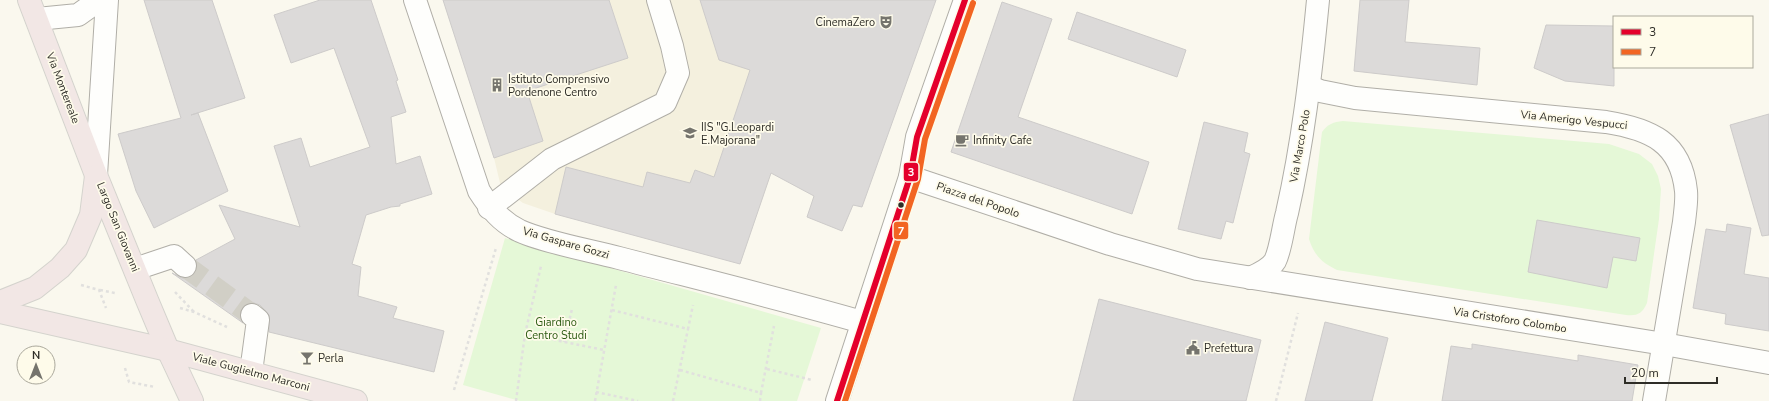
<svg xmlns="http://www.w3.org/2000/svg" width="1769" height="401" font-family="'Nunito Sans',sans-serif">
	<style>
		.built { fill: #f4f0de }
		.green { fill: #e5f8d7 }
		.building { fill: #dcdad9; stroke: #cdcbca }
		.lines { fill: none; stroke-linecap: round; stroke-linejoin: round }
		.minor-tunnel { stroke: #d1cfc6; stroke-width: 22; stroke-dasharray: 22 11; stroke-linecap: butt }
		.minor-casing { stroke: #b0aea7; stroke-width: 24 }
		.major-casing { stroke: #d4d3cd; stroke-width: 24 }
		.path { stroke: #e1e0de; stroke-width: 2.5; stroke-dasharray: 3 3; stroke-linecap: butt }
		.minor { stroke: #fefefc; stroke-width: 22 }
		.major { stroke: #f2e7e5; stroke-width: 22 }
		.bus-1-casing { stroke: #fefbea; stroke-width: 9 }
		.bus-2-casing { stroke: #fefbea; stroke-width: 9 }
		.bus-1 { stroke: #e4002b; stroke-width: 6 }
		.bus-2 { stroke: #f26522; stroke-width: 6 }
		.bus-dot { fill: #2e2d27; stroke: #fefbea; stroke-width: 1.5 }
		.labels { text-anchor: middle; dominant-baseline: central; stroke-width: 3.5; stroke-linejoin: round; paint-order: stroke }
		.poi-label { font-size: 11px; fill: #2e2d27; stroke: #fefbea; text-anchor: start }
		.street-label { font-size: 11px; fill: #2e2d27; stroke: #fefbea }
		.park-label { font-size: 11px; fill: #2f5d15; stroke: #fefbea }
		.line-badge { stroke: #fefbea; stroke-width: 1.5 }
		.badge-label { font-size: 11px; text-anchor: middle; font-weight: bold; fill: #fff }
	</style>
	<rect width="100%" height="100%" fill="#faf8ee"/>
	<polygon class="built" points="443,0 851,0 819,34 740,264 555,214 523,203 501,187 494,158"/>
	<g class="green">
		<path d="M1343 121 1609 144 1639 154 1652 164 1658 176 1661 189 1659 219 1647 303C1642 314 1637 316 1626 315L1337 270C1322 263 1314 255 1309 239L1322 132C1328 124 1333 122 1343 121Z"/>
		<polygon points="505,238 821,328 797,401 520,401 463,385"/>
	</g>
	<g class="building">
		<polygon points="144,0 212,0 245,98 191,115 198,113 228,191 154,228 136,191 118,134 181,118"/>
		<polygon points="320,0 371,0 398,80 396,81 406,112 391,117 396,164 420,156 432,194 400,204 400,206 391,207 366,215 352,264 361,267 358,296 397,307 393,318 444,331 434,372 269,332 269,315 260,305 254,303 248,303 242,307 240,313 240,319 243,323 172,273 182,278 189,278 194,274 197,269 196,260 235,239 219,205 300,227 274,146 301,138 310,167 370,147 334,48 291,63 274,15"/>
		<polygon points="443,0 609,0 628,58 527,91 543,141 494,158"/>
		<polygon points="700,0 936,0 862,207 853,205 842,231 807,217 814,196 771,173 740,264 555,214 566,167 643,187 647,172 690,183 695,170 714,177 750,70 719,60"/>
		<polygon points="1360,0 1409,0 1405,42 1480,48 1477,85 1354,71"/>
		<polygon points="1002,2 1052,19 1018,117 1149,162 1132,214 951,152"/>
		<polygon points="1077,12 1186,50 1177,77 1068,39"/>
		<polygon points="1546,25 1614,26 1614,86 1565,81 1534,68"/>
		<polygon points="1769,114 1769,235 1762,236 1730,125"/>
		<polygon points="1204,122 1248,133 1244,152 1250,154 1233,223 1226,221 1221,239 1178,229"/>
		<polygon points="1537,220 1640,238 1636,261 1613,257 1607,288 1528,272"/>
		<polygon points="1727,224 1751,228 1744,274 1769,278 1769,331 1725,324 1726,314 1693,308 1706,229 1726,232"/>
		<polygon points="1099,299 1261,340 1246,401 1073,401"/>
		<polygon points="1325,322 1388,338 1372,401 1305,401"/>
		<polygon points="1472,344 1578,361 1578,355 1638,365 1632,401 1442,401 1451,346 1472,349"/>
	</g>
	<g class="lines">
		<polyline class="minor-tunnel" points="185,266 252,315"/>
		<g class="minor-casing">
			<g id="minor">
				<path d="M415 0 479 191C490 208 501 222 520 231 547 243 589 250 619 258 700 279 782 299 862 322"/>
				<polyline points="37,19 78,15 99,0"/>
				<path d="M1310 87 1320 91 1355 98 1606 122C1650 129 1681 142 1686 191 1687 201 1685 212 1684 222L1654 401"/>
				<polyline points="96,175 107,0"/>
				<polyline points="910,177 1110,244 1197,269 1664,344 1769,363"/>
				<polyline points="489,208 552,159 665,103 678,73 672,46 658,0"/>
				<polyline points="135,269 174,256 185,266"/>
				<path d="M1250 278C1259 274 1270 269 1275 261 1281 249 1283 227 1287 213 1303 142 1311 73 1318 0"/>
				<polyline points="251,372 258,320 252,315"/>
				<polyline points="837,401 910,177 917,137 965,0"/>
			</g>
		</g>
		<g class="major-casing">
			<g id="major">
				<polyline points="29,0 96,175 147,300 168,350 192,401"/>
				<polyline points="0,302 35,288 60,268 76,250 91,215 96,176"/>
				<polyline points="0,312 168,350 356,401"/>
			</g>
		</g>
		<g class="path">
			<polyline points="81,285 99,290 106,308"/>
			<polyline points="100,290 115,293"/>
			<polyline points="175,292 194,312"/>
			<polyline points="180,308 194,312 227,327"/>
			<polyline points="612,310 688,329 693,305"/>
			<polyline points="525,334 541,266"/>
			<polyline points="564,342 572,309"/>
			<polyline points="125,368 129,382 155,387"/>
			<polyline points="767,369 812,380"/>
			<polyline points="680,370 761,393 774,326"/>
			<polyline points="454,390 496,248"/>
			<polyline points="596,392 638,401"/>
			<polyline points="516,401 525,334 604,350"/>
			<polyline points="595,401 616,285"/>
			<polyline points="673,401 688,329"/>
			<polyline points="760,401 761,393"/>
			<polyline points="1276,401 1298,313"/>
		</g>
		<use href="#minor" class="minor"/>
		<use href="#major" class="major"/>
		<g class="bus-1-casing">
			<polyline id="bus-1" points="837,401 910,177 917,137 965,0"/>
		</g>
		<g class="bus-2-casing">
			<polyline id="bus-2" points="845,401 918,179 925,139 973,3"/>
		</g>
		<use href="#bus-1" class="bus-1"/>
		<use href="#bus-2" class="bus-2"/>
	</g>
	<defs>
		<g id="theatre-bare" transform="scale(1.08)"><path d="M-5-5.5Q0-4 5-5.5V0Q5 5 0 6Q-5 5-5 0ZM-3.3-2.5H-1v1.5H-3.3ZM1-2.5H3.3v1.5H1ZM-2.8 1Q0 5.5 2.8 1Z" fill="#75746d" stroke="#fefbea" stroke-width="2.5" paint-order="stroke"/></g>
		<g id="building-bare" transform="scale(1.08)"><path d="M-4-6H4V6H1V3H-1V6H-4ZM-2.5-4.3h1.7v1.8h-1.7ZM.8-4.3h1.7v1.8H.8ZM-2.5-1h1.7V.8h-1.7ZM.8-1h1.7V.8H.8Z" fill="#75746d" stroke="#fefbea" stroke-width="2.5" paint-order="stroke"/></g>
		<g id="school-bare" transform="scale(1.08)"><path d="M0-5L7-2L0 1L-7-2ZM-4 1L0 2.5L4 1V4Q0 6-4 4Z" fill="#75746d" stroke="#fefbea" stroke-width="2.5" paint-order="stroke"/></g>
		<g id="cafe-bare" transform="scale(1.08)"><path d="M-5.5-4.5H6V0H3Q3 3.5 0 3.5H-2.5Q-5.5 3.5-5.5 0ZM3-3.2v2h1.7v-2ZM-6 4.5H4V6H-6Z" fill="#75746d" stroke="#fefbea" stroke-width="2.5" paint-order="stroke"/></g>
		<g id="civic-bare" transform="scale(1.08)"><path d="M-.6-6.5H3V-4.5H.6V-3L4-1V1h2V6H-6V1h2V-1L-.6-3ZM-1.2 2.5V6h2.4V2.5Z" fill="#75746d" stroke="#fefbea" stroke-width="2.5" paint-order="stroke"/></g>
		<g id="bar-bare" transform="scale(1.08)"><path d="M-6-5H6L.8 .8V4.5H3.5V6h-7V4.5H-.8V.8Z" fill="#75746d" stroke="#fefbea" stroke-width="2.5" paint-order="stroke"/></g>
	</defs>
	<g fill-rule="evenodd">
		<use href="#theatre-bare" x="886" y="22"/>
		<use href="#building-bare" x="497" y="85"/>
		<use href="#school-bare" x="690" y="133"/>
		<use href="#cafe-bare" x="962" y="140"/>
		<use href="#civic-bare" x="1193" y="348"/>
		<use href="#bar-bare" x="307" y="358"/>
	</g>
	<circle class="bus-dot" cx="901" cy="205" r="3.5"/>
	<g class="labels">
		<g class="poi-label">
			<text x="875" y="22" text-anchor="end">CinemaZero</text>
			<text x="508" y="79">Istituto Comprensivo<tspan x="508" dy="13">Pordenone Centro</tspan></text>
			<text x="701" y="127">IIS "G.Leopardi<tspan x="701" dy="13">E.Majorana"</tspan></text>
			<text x="973" y="140">Infinity Cafe</text>
			<text x="1204" y="348">Prefettura</text>
			<text x="318" y="358">Perla</text>
		</g>
		<g class="street-label">
			<text transform="translate(63 88) rotate(69)">Via Montereale</text>
			<text transform="translate(1574 120) rotate(6)">Via Amerigo Vespucci</text>
			<text transform="translate(1300 146) rotate(-80)">Via Marco Polo</text>
			<text transform="translate(978 200) rotate(19)">Piazza del Popolo</text>
			<text transform="translate(118 227) rotate(68)">Largo San Giovanni</text>
			<text transform="translate(566 243) rotate(16)">Via Gaspare Gozzi</text>
			<text transform="translate(1510 320) rotate(9)">Via Cristoforo Colombo</text>
			<text transform="translate(251 372) rotate(15)">Viale Guglielmo Marconi</text>
		</g>
		<g class="park-label">
			<text x="556" y="322">Giardino<tspan x="556" dy="13">Centro Studi</tspan></text>
		</g>
	</g>
	<g class="line-badge">
		<rect x="903" y="162" width="16" height="20" rx="4" fill="#e4002b"/>
		<rect x="893" y="221" width="16" height="19" rx="4" fill="#f26522"/>
	</g>
	<g class="badge-label">
		<text x="911" y="176">3</text>
		<text x="901" y="235">7</text>
	</g>
	<rect x="1613" y="16" width="140" height="52" fill="#fefbea" stroke="#aba99c"/>
	<rect x="1621" y="29" width="20" height="6" fill="#e4002b" stroke="#aba99c"/>
	<text x="1649" y="36" font-size="12" fill="#2e2d27">3</text>
	<rect x="1621" y="49" width="20" height="6" fill="#f26522" stroke="#aba99c"/>
	<text x="1649" y="56" font-size="12" fill="#2e2d27">7</text>
	<g transform="translate(36 365)"><circle r="19" fill="#fefbea" stroke="#aba99c"/>
	<path d="M0-3L7 15L0 10L-7 15Z" fill="#75746d"/>
	<text y="-6" font-size="11" font-weight="bold" text-anchor="middle" fill="#2e2d27">N</text>
	</g>
	<path d="M1625 377v6h92v-6" fill="none" stroke="#2e2d27" stroke-width="2"/>
	<text x="1631" y="377" font-size="12" fill="#2e2d27" stroke="#fefbea" stroke-width="3" paint-order="stroke">20 m</text>
</svg>
